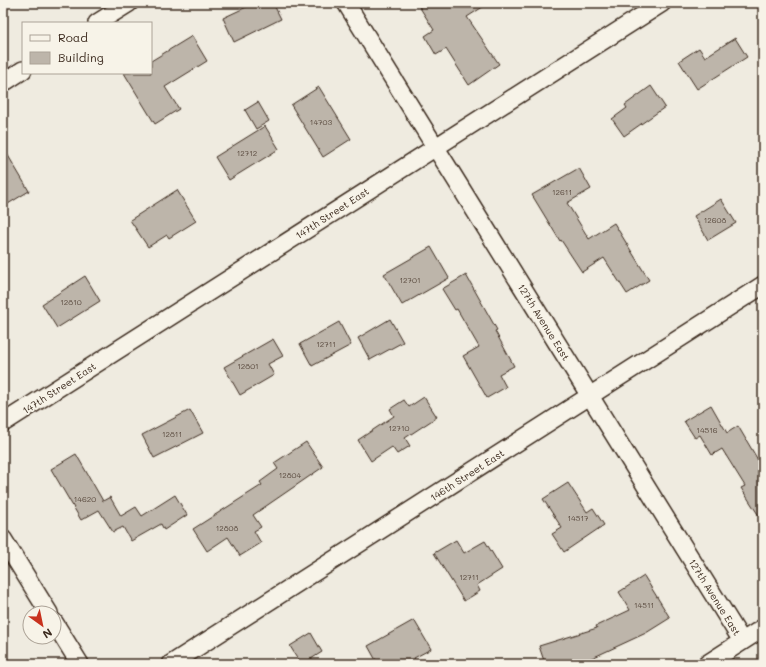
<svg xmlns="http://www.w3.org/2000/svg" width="766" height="667" font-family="Mali,sans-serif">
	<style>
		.building { fill: #bdb5aa; stroke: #3b2a1e }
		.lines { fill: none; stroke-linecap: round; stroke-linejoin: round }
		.street-casing { stroke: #3b2a1e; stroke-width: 20 }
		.street { stroke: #f7f3e8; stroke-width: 17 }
		.labels { text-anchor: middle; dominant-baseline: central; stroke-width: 3.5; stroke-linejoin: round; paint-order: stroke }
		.number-label { font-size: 8px; fill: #5c4d41 }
		.street-label { font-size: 10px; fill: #3b2a1e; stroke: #f7f3e8 }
	</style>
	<rect width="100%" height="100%" fill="#efebe0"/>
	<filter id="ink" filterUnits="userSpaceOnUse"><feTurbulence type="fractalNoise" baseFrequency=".025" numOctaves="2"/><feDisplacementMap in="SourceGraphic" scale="8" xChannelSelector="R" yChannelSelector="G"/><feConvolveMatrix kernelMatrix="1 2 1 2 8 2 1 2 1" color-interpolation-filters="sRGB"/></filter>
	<g filter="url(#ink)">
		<g class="building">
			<polygon points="255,3 273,3 281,19 234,42 223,18"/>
			<polygon points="417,3 489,3 467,17 499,64 469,85 446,49 436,55 425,36 434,30"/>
			<polygon points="192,36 207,61 165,87 179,109 155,124 124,73 151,73 151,61"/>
			<polygon points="735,38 747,57 697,89 679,61 699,48 705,57"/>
			<polygon points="651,86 665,107 624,136 612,119 627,108 625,105"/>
			<polygon points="319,87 351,139 323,157 291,105"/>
			<polygon points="258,102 269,121 256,129 245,110"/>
			<polygon points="265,126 279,149 229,180 215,157"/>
			<polygon points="3,147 29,191 3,207"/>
			<polygon points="579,168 591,189 567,203 589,239 614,223 649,280 627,294 604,258 582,272 561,240 560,241 532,195"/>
			<polygon points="177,190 196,221 169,238 167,235 148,247 130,220"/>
			<polygon points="721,199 736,223 708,240 694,216"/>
			<polygon points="431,247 449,278 402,305 384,274"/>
			<polygon points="466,275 497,330 495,331 514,366 499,374 506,387 487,398 463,356 479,347 457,309 455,310 442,289"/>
			<polygon points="85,276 100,301 57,328 42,304"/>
			<polygon points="390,319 403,342 370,360 358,338"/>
			<polygon points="339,322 351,345 312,366 300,344"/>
			<polygon points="273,339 283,356 268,364 274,375 240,395 224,367"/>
			<polygon points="424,397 437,417 405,438 410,446 397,454 392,447 371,461 358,440 394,416 390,409 404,400 409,407"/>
			<polygon points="711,405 727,433 738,426 758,460 763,457 763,522 741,488 745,486 722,449 712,455 700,435 695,438 684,421"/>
			<polygon points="190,410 203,433 154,458 142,435"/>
			<polygon points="306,442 323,467 253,515 261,527 254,531 261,543 240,556 228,537 207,551 193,529 262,485 260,482 278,469 274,463"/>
			<polygon points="76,454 103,501 110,497 121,516 136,507 142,516 175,495 187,515 164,530 161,524 131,541 123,527 113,532 99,510 81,520 51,469"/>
			<polygon points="568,483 587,512 593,508 604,525 564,552 552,534 562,528 543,499"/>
			<polygon points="456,540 464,553 485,541 502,569 477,585 480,591 464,601 434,553"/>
			<polygon points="644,576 670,618 646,633 592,658 572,664 545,664 539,646 597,628 596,626 630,610 619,592"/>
			<polygon points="414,620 431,649 414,658 418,664 378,664 368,646"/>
			<polygon points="311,633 322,652 303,664 301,664 290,646"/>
		</g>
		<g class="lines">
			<g class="street-casing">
				<g id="street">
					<polyline points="346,3 742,641"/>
					<polyline points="97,23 129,3"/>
					<polyline points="3,83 23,70"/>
					<polyline points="3,423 662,3"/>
					<polyline points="3,539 49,613"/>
					<polyline points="54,622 80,664"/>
					<polyline points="171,664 763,285"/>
					<polyline points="707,664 763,628"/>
				</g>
			</g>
			<use href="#street" class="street"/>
		</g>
	</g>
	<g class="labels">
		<g class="number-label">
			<text x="321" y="122">14703</text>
			<text x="247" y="153">12712</text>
			<text x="562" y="192">12611</text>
			<text x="715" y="220">12608</text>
			<text x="410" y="280">12701</text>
			<text x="71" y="302">12810</text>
			<text x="326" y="344">12711</text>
			<text x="248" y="366">12801</text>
			<text x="399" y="428">12710</text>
			<text x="707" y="430">14516</text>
			<text x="172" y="434">12811</text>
			<text x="290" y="475">12804</text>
			<text x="85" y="499">14620</text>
			<text x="578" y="518">14517</text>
			<text x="227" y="528">12808</text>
			<text x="469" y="577">12711</text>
			<text x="644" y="605">14511</text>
		</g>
		<g class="street-label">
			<text transform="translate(332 213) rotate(-33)">147th Street East</text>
			<text transform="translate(544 322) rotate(58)">127th Avenue East</text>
			<text transform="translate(59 388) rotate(-33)">147th Street East</text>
			<text transform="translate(467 475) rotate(-33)">146th Street East</text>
			<text transform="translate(715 597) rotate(58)">127th Avenue East</text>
		</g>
	</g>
	<rect width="766" height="667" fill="none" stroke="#f7f3e8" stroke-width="16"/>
	<rect x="8" y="8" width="750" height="651" fill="none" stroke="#3b2a1e" stroke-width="1.5" filter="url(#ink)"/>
	<rect x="22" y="22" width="130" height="52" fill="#f7f3e8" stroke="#aca397"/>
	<rect x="30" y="35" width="20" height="6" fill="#f7f3e8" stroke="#aca397"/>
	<text x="58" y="42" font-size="12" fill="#3b2a1e">Road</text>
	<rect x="30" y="52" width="20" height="12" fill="#bdb5aa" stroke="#aca397"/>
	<text x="58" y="62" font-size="12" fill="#3b2a1e">Building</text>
	<g transform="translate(42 625) rotate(147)"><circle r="19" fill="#f7f3e8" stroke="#aca397"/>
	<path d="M0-3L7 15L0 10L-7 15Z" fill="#c8321e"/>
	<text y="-6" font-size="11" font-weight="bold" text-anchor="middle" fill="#3b2a1e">N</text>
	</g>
</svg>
